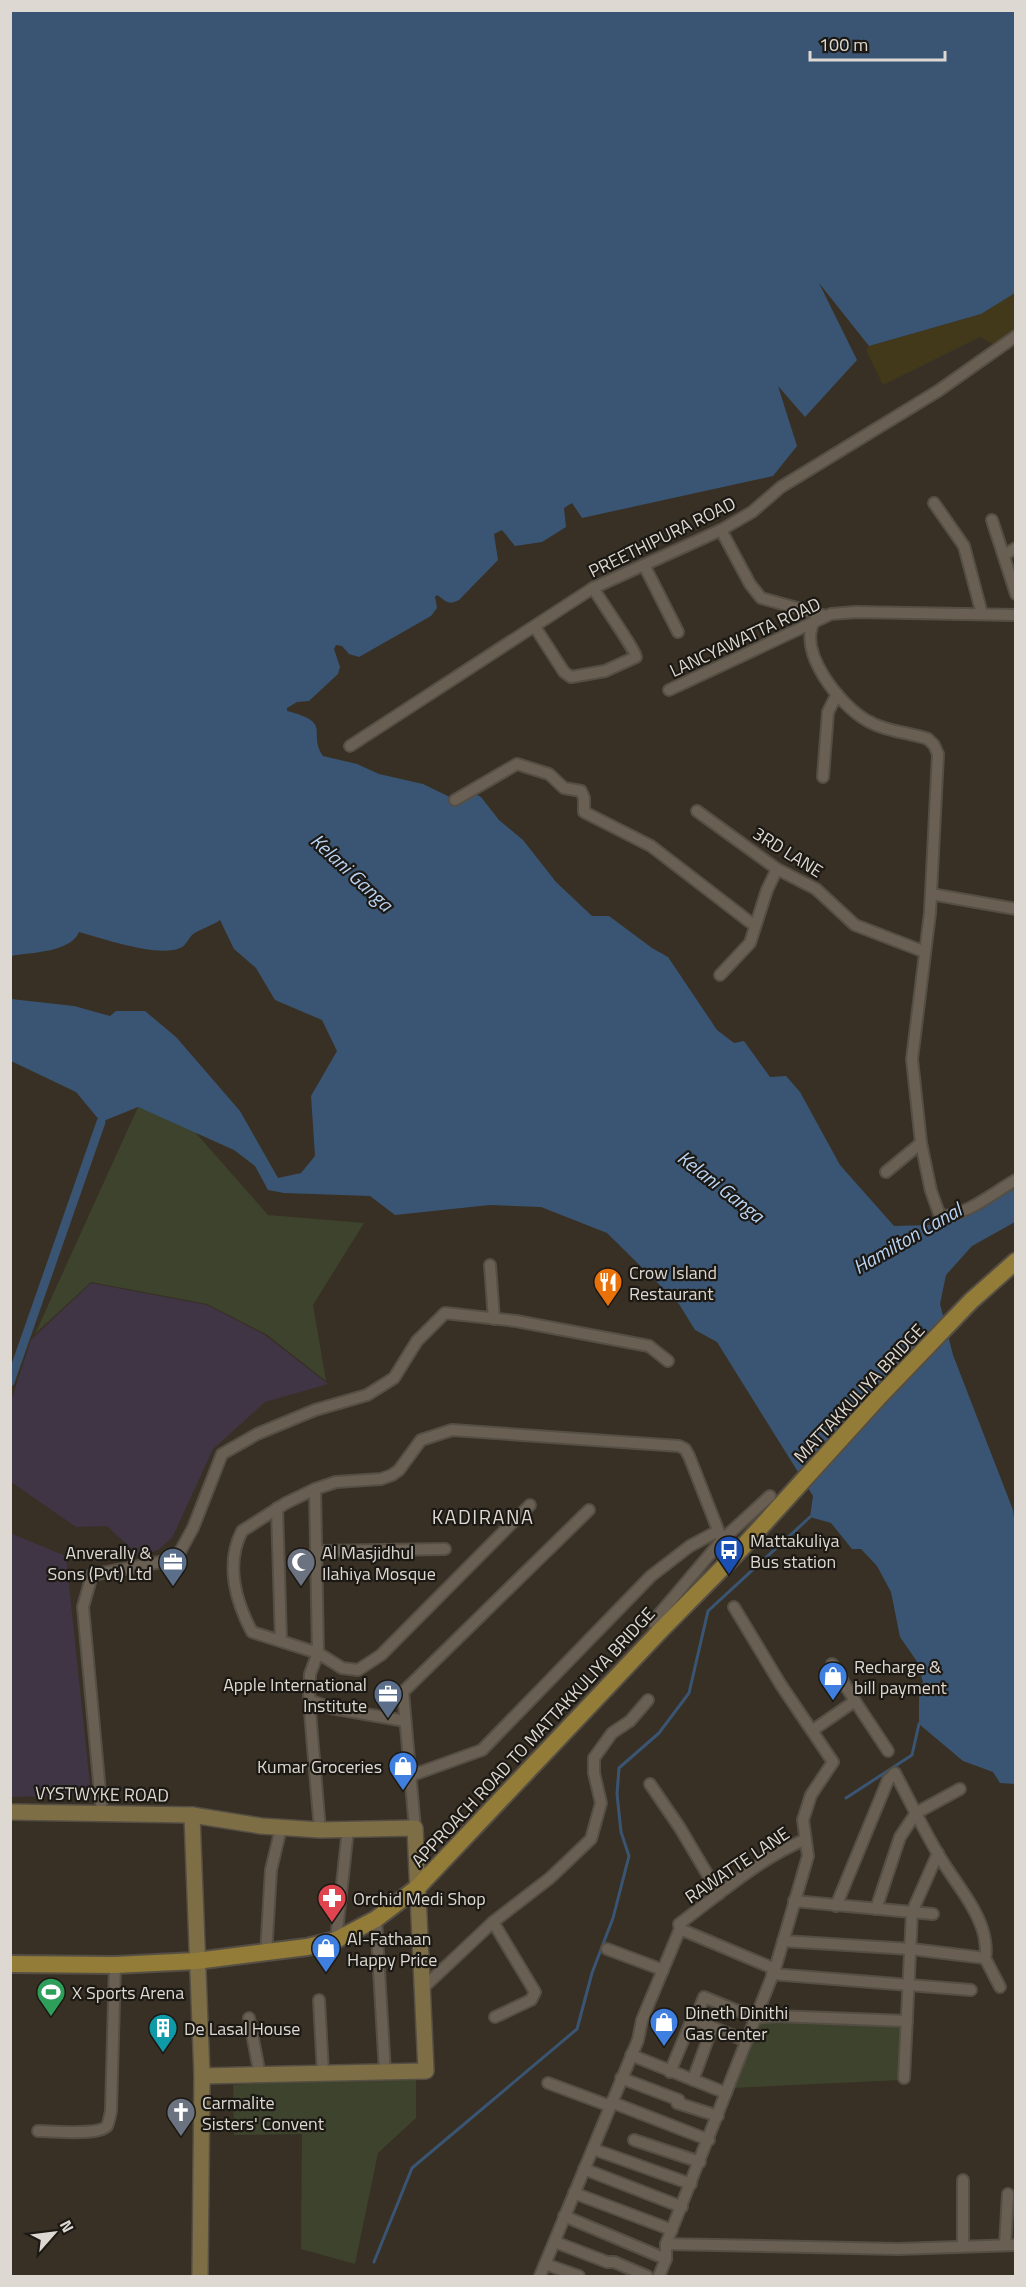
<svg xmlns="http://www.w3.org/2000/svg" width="1026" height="2287" font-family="'Titillium Web',sans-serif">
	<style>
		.industrial { fill: #3f3544 }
		.green { fill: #3d432c }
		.sand { fill: #413919 }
		.water { fill: #3a5573 }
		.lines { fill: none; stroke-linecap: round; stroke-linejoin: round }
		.stream { stroke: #3a5573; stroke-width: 3 }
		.canal { stroke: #3a5573; stroke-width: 9 }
		.street-casing { stroke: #554e44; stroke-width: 14 }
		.secondary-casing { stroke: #554e44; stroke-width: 18 }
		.primary-casing { stroke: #554e44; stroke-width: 20 }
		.street { stroke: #696053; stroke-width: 10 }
		.secondary { stroke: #7d6e46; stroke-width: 15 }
		.primary { stroke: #927c38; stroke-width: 16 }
		.labels { text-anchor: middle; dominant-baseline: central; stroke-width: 4.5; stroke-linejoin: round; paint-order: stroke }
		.street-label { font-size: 18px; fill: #ddd8d1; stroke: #1c1914 }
		.poi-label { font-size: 18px; fill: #ddd8d1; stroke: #1c1914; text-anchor: start }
		.water-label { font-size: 20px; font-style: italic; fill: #b9d4f4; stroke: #1c1914 }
		.neighbourhood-label { font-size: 20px; letter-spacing: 1.5px; fill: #ddd8d1; stroke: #1c1914 }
	</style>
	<rect width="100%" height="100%" fill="#383024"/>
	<g class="industrial">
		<polygon points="91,1283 207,1305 265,1335 328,1384 265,1402 213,1449 172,1538 158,1550 140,1557 107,1526 76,1527 11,1482 11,1401 31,1340"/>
		<polygon points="10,1533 66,1556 91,1795 11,1797"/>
	</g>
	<g class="green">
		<polygon points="138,1107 195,1132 268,1215 364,1223 313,1305 326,1381 266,1334 207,1304 91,1282 35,1334"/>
		<polygon points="759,2017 904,2024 901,2080 733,2088"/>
		<polygon points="416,2071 416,2118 378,2153 355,2264 301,2249 302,2134 234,2135 233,2085"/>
	</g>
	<polygon class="sand" points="1015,293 1015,334 998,347 980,337 883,385 866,350 869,346 981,314"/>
	<path class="water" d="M11 11H1015V293L981 314 869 346 819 283 857 360 805 417 778 386 797 446 773 476 582 518 572 503 564 508 566 527 542 542 515 546 502 530 494 534 498 560 459 600C447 606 447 601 437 595L435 597 437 608 431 616 359 657 349 654 342 646 336 645 334 649 340 667 338 674 309 701 297 702 287 708V711C334 723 307 732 323 756L357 764 379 774 423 784 456 800 471 792 481 797 499 820 523 840 556 882 592 916H609L652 948 668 957 717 1030 734 1043 744 1041 770 1077 786 1076 800 1092 840 1165 894 1226 929 1225 953 1209 1015 1185V1222L972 1246 946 1275 940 1304 953 1355 1013 1510 1016 1534 1015 1784 1000 1783 993 1772 963 1761 919 1724V1696L923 1682 916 1660 900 1637 891 1592 877 1566 861 1549H852L831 1523 810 1517 813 1496 717 1342 695 1330 679 1304 607 1233 541 1207 490 1205 395 1215 370 1196 284 1193 268 1190 255 1166 234 1150 138 1107 101 1122 76 1092 11 1061V999L74 1006 110 1016 116 1011H145L176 1037 240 1111 278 1178 301 1173 315 1156 311 1096 337 1051 322 1020 275 1000 256 968 234 949 220 920C212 926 197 930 192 935 188 939 186 946 180 948 159 958 101 938 79 932 70 953 31 952 11 956Z"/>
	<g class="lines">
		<g class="stream">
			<polyline points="846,1798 912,1755 919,1724"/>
			<polyline points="374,2262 412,2168 577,2029 592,1973 613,1918 629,1856 621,1832 617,1794 619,1768 659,1733 689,1693 708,1611 810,1517"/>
		</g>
		<polyline class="canal" points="10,1382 101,1122"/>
		<g class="street-casing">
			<g id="street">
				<polyline points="934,503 964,546 982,614"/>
				<polyline points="992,520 1016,594"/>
				<polyline points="721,530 750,584 761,598 826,616"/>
				<polyline points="1004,555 1016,548"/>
				<polyline points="644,565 678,632"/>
				<path d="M815 620C796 651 840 705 866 720 884 731 907 732 928 739L934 745 938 754 930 913 912 1059 921 1143 931 1191 940 1216C965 1217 994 1192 1016 1180"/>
				<path d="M535 627 564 672 571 677 605 671 636 657C637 653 599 598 593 588"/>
				<polyline points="669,690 831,614 856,612 1016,615"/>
				<polyline points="350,746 593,588 721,530 752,512 781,487 938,391 1016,336"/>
				<polyline points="823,777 828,712 837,694"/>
				<polyline points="455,800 517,764 549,774 564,788 581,791 584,798 584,812 651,846 755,926"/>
				<polyline points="697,811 777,869 816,889 855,925 925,952"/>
				<polyline points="931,894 1016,909"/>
				<polyline points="720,975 750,943 767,890 777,869"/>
				<polyline points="886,1172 921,1143"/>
				<polyline points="490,1265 494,1319"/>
				<polyline points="315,1489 318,1653 342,1668 358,1670 381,1655 530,1505"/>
				<polyline points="277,1508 281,1641"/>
				<polyline points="722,1540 770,1496"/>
				<polyline points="316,1551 445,1549"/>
				<polyline points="832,1664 855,1701"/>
				<polyline points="309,1700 331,1708 405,1721"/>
				<polyline points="813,1730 855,1701 888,1751"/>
				<polyline points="410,1776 482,1750 651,1576 690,1546 718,1531"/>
				<polyline points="650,1784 680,1828 719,1894"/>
				<polyline points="102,1814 83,1607 92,1575 176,1559 193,1528 222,1454 257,1434 315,1410 367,1395 394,1378 417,1341 445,1313 516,1321 649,1346 668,1361"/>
				<polyline points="415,1828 403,1692 589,1510"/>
				<path d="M320 1830 309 1700 310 1674 318 1653 252 1632C236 1602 225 1564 242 1531L286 1503 315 1489 336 1482 381 1479 392 1475 399 1470 421 1440 452 1430 679 1446 685 1449 689 1456 722 1540 656 1618 654 1623 661 1630"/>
				<polyline points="794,1901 933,1914"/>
				<path d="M836 1906 888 1780 895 1773C910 1801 924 1831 941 1859 955 1882 975 1905 983 1931 985 1938 987 1951 985 1958L1000 1987"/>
				<polyline points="876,1909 900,1837 916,1813 960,1789"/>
				<polyline points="376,1919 385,2072"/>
				<polyline points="493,1922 535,1992 531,2000 495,2017"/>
				<polyline points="680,1929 775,1969"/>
				<polyline points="336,1940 348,1829"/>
				<polyline points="783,1941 911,1949 985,1958"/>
				<polyline points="607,1949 663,1970"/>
				<polyline points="266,1954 271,1870 281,1828"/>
				<polyline points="772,1974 971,1990"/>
				<polyline points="423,1988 493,1922 550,1878 591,1839 601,1803 594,1773 594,1758 612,1733 630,1721 648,1700"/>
				<polyline points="319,2000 323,2073"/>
				<polyline points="249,2018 260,2075"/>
				<polyline points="746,2041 695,2020 704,1997 755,2018 776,2016 907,2021"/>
				<polyline points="631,2055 726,2093"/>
				<polyline points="670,2072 692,2019 695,2020"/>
				<polyline points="621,2078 679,2100 677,2103 718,2116"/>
				<polyline points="904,2078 912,1912 938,1853"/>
				<polyline points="693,2080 712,2028"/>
				<polyline points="548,2083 610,2106"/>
				<polyline points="611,2102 709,2140"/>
				<path d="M38 2131C52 2131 98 2136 107 2126 109 2122 110 2115 111 2111L115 1965"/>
				<polyline points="634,2140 700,2162"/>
				<polyline points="593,2149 691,2184"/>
				<polyline points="584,2169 682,2207"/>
				<polyline points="574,2193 672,2230"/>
				<polyline points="564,2216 666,2259"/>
				<polyline points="555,2242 607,2262 614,2262 647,2276"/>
				<polyline points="666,2244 898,2249 1016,2245"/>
				<polyline points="963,2245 963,2180"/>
				<polyline points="1005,2245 1008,2194"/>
				<polyline points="545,2264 579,2276"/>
				<path d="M540 2276 638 2040 642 2020 680 1929 679 1924C718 1895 759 1859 804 1840"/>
				<polyline points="659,2276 666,2259 666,2244 775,1969 808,1856 803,1820 811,1795 833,1762 781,1685 734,1607"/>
			</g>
		</g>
		<g class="secondary-casing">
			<g id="secondary">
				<polyline points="10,1812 192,1815 261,1826 320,1830 415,1828 426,2071 202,2076"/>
				<polyline points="192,1815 202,2076 200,2276"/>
			</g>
		</g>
		<g class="primary-casing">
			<polyline id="primary" points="10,1964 115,1965 196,1961 307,1947 336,1940 376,1919 418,1887 661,1630 740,1550 877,1399 971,1301 1016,1261"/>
		</g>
		<use href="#street" class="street"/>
		<use href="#secondary" class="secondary"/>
		<use href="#primary" class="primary"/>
	</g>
	<defs>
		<g id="restaurant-pin" transform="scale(1.5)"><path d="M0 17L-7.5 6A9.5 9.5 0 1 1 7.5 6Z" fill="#e8710a" stroke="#1c1914"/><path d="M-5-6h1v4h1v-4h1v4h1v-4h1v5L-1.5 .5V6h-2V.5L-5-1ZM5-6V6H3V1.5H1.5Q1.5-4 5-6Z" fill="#fff"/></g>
		<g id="bus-pin" transform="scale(1.5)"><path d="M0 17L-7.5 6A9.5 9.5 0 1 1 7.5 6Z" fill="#1a4fb4" stroke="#1c1914"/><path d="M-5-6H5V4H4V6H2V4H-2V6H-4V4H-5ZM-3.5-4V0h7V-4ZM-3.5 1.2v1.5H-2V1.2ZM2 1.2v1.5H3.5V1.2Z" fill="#fff"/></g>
		<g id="office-pin" transform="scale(1.5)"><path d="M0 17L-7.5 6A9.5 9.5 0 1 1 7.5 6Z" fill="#5c6f8a" stroke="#1c1914"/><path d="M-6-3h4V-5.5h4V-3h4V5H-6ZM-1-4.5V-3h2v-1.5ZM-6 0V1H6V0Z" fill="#fff"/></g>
		<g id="mosque-pin" transform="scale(1.5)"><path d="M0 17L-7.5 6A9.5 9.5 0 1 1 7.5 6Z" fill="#6b7280" stroke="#1c1914"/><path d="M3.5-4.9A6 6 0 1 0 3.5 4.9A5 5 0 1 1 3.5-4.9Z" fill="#fff"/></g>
		<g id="shop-pin" transform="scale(1.5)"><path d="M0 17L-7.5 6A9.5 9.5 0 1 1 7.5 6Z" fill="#3f7fe0" stroke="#1c1914"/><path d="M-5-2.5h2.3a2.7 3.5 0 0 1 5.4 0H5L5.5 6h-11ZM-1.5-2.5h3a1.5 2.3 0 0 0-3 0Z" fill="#fff"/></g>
		<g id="pharmacy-pin" transform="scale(1.5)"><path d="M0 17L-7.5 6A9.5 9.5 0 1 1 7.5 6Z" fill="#e0444e" stroke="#1c1914"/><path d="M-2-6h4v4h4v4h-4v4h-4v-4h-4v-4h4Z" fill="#fff"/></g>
		<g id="stadium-pin" transform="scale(1.5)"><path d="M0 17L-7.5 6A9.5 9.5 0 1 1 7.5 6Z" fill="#2e9e5b" stroke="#1c1914"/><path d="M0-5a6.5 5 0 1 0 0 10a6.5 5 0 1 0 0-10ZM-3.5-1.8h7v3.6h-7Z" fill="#fff"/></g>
		<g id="building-pin" transform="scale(1.5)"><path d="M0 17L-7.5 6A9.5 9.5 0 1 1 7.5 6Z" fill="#0f9aa8" stroke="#1c1914"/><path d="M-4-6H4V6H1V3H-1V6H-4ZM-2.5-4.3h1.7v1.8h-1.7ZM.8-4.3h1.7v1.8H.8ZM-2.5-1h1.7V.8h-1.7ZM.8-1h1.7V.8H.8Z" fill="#fff"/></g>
		<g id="church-pin" transform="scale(1.5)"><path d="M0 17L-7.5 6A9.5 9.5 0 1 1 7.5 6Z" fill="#6b7280" stroke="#1c1914"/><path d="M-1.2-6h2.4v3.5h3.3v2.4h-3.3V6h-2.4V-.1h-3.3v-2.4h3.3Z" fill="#fff"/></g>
	</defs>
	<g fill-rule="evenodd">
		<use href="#restaurant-pin" x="608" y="1282"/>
		<use href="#bus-pin" x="729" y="1550"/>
		<use href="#office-pin" x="173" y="1562"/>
		<use href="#mosque-pin" x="301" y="1562"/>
		<use href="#shop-pin" x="833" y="1676"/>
		<use href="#office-pin" x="388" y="1694"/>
		<use href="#shop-pin" x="403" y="1766"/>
		<use href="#pharmacy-pin" x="332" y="1898"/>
		<use href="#shop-pin" x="326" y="1948"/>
		<use href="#stadium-pin" x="51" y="1992"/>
		<use href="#shop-pin" x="664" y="2022"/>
		<use href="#building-pin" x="163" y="2028"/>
		<use href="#church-pin" x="181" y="2112"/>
	</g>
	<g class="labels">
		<g class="street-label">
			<text transform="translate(662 537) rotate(-26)">PREETHIPURA ROAD</text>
			<text transform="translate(745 637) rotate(-25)">LANCYAWATTA ROAD</text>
			<text transform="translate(788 852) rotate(32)">3RD LANE</text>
			<text transform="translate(859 1393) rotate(-47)">MATTAKKULIYA BRIDGE</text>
			<text transform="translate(533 1737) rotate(-47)">APPROACH ROAD TO MATTAKKULIYA BRIDGE</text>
			<text transform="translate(102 1794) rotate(1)">VYSTWYKE ROAD</text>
			<text transform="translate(737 1865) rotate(-34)">RAWATTE LANE</text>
		</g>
		<g class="poi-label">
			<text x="629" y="1272">Crow Island<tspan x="629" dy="21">Restaurant</tspan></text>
			<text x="750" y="1540">Mattakuliya<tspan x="750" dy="21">Bus station</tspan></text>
			<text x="152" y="1552" text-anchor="end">Anverally &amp;<tspan x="152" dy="21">Sons (Pvt) Ltd</tspan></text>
			<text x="322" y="1552">Al Masjidhul<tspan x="322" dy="21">Ilahiya Mosque</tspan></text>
			<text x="854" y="1666">Recharge &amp;<tspan x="854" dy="21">bill payment</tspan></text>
			<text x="367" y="1684" text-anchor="end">Apple International<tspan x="367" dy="21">Institute</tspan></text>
			<text x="382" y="1766" text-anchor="end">Kumar Groceries</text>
			<text x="353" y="1898">Orchid Medi Shop</text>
			<text x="347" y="1938">Al-Fathaan<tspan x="347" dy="21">Happy Price</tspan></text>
			<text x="72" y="1992">X Sports Arena</text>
			<text x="685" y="2012">Dineth Dinithi<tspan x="685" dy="21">Gas Center</tspan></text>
			<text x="184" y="2028">De Lasal House</text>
			<text x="202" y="2102">Carmalite<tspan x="202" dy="21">Sisters' Convent</tspan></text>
		</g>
		<g class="water-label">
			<text transform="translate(352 872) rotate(43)">Kelani Ganga</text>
			<text transform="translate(721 1186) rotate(38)">Kelani Ganga</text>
			<text transform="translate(907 1238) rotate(-30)">Hamilton Canal</text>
		</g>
		<g class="neighbourhood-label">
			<text x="483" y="1516">KADIRANA</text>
		</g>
	</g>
	<rect width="1026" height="2287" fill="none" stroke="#ddd8d1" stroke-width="24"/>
	<g transform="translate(54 2233) rotate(62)" stroke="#1c1914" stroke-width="4.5" paint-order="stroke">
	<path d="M0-4.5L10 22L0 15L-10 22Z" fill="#ddd8d1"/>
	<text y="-9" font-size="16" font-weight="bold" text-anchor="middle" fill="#ddd8d1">N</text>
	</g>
	<path d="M810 51v9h135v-9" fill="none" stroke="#ddd8d1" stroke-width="3"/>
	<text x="819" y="51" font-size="18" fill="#ddd8d1" stroke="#1c1914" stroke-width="4.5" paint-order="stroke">100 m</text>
</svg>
